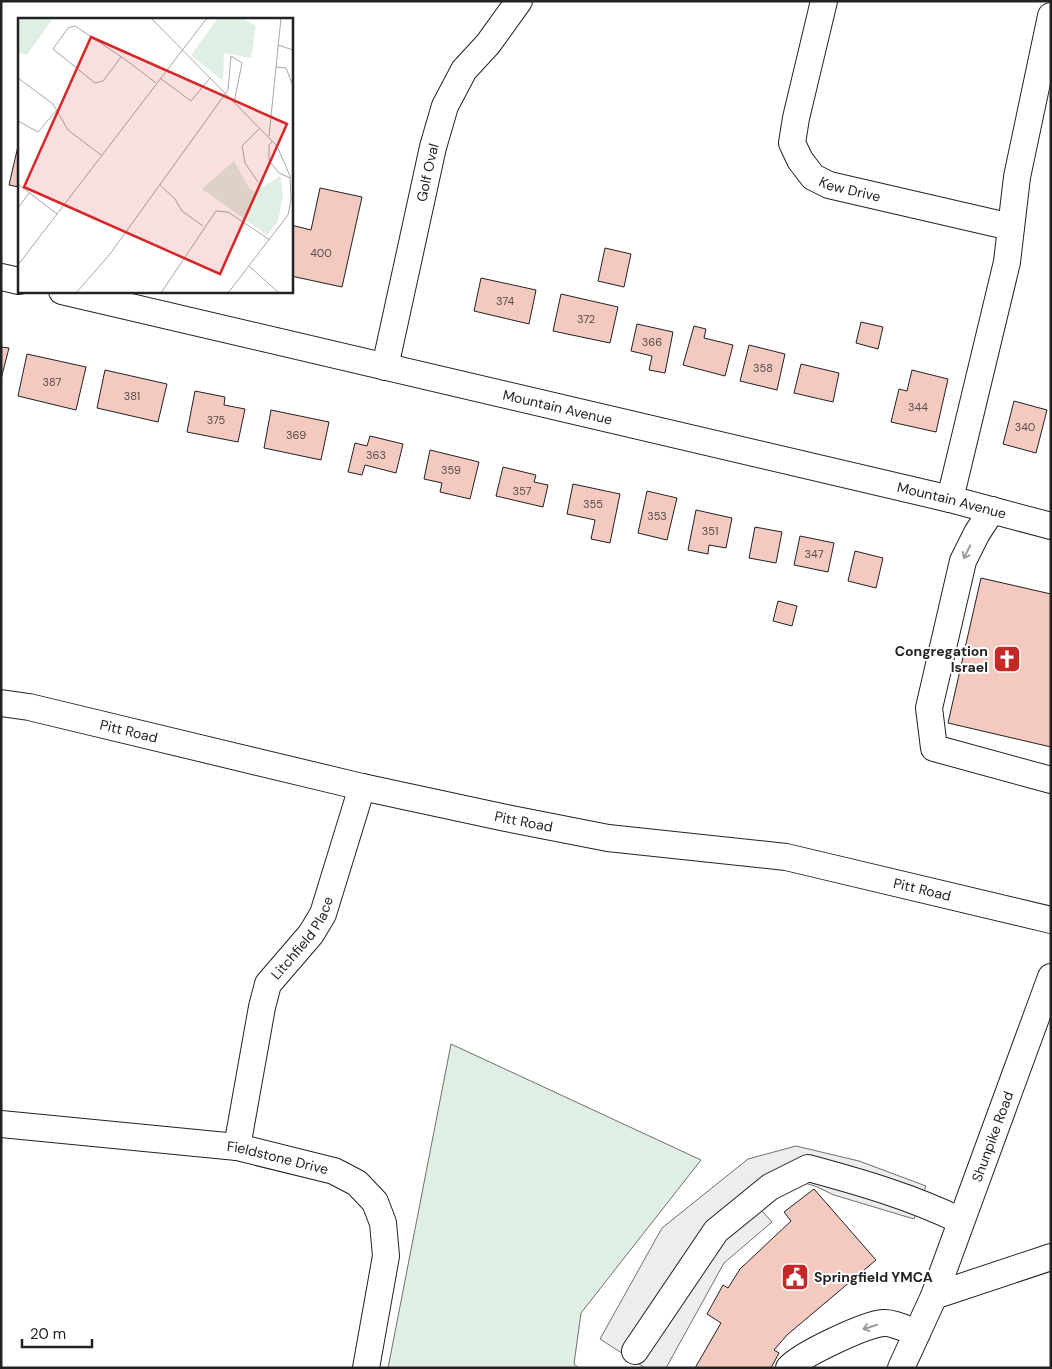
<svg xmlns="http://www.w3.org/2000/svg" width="1052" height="1369" font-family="'DM Sans',sans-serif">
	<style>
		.green { fill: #e0efe3; stroke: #6f6f6f }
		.parking { fill: #ededed; stroke: #6f6f6f }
		.building { fill: #f3c9c0; stroke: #222 }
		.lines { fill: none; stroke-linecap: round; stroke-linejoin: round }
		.minor-casing { stroke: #222; stroke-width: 28 }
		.minor { stroke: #fff; stroke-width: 26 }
		.oneway { stroke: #9c9c9c }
		.labels { text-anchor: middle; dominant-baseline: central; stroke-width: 4; stroke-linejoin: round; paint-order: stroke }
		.number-label { font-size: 11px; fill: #564c4a }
		.street-label { font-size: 14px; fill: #222; stroke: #fff }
		.poi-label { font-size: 14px; font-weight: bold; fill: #222; stroke: #fff; text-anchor: end }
		.inset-road { fill: none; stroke: #a7a7a7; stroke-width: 1 }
		.view { fill: #d62828; fill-opacity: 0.15; stroke: #d62828; stroke-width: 2.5 }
		.inset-edge { fill: none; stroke: #222; stroke-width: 2.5 }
	</style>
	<rect width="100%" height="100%" fill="#fff"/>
	<polygon class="green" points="451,1044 701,1160 581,1313 574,1364 579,1368 388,1368"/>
	<polygon class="parking" points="796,1146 859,1161 926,1186 914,1219 834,1195 815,1186 797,1181 762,1211 772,1222 724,1263 666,1368 645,1368 600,1339 662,1228 748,1159"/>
	<g class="building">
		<polygon points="18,146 19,146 19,187 9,185"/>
		<polygon points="320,188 362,197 342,287 291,276 291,225 311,230"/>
		<polygon points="605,248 631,254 624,287 598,281"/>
		<polygon points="481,278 536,290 529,324 474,311"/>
		<polygon points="561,294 618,307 610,343 553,331"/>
		<polygon points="861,322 883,327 878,349 856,343"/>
		<polygon points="637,324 673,332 665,373 649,370 652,356 631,351"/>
		<polygon points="694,326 706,329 704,338 733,345 725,376 683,365"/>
		<polygon points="749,345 785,354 777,390 740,381"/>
		<polygon points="1,347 9,348 1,379"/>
		<polygon points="27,354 86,367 76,410 18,396"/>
		<polygon points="801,364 839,373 833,402 794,393"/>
		<polygon points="105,370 167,384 158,422 97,408"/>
		<polygon points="912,370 948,379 936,432 891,422 899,389 907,391"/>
		<polygon points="195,391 225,397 224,405 245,409 238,442 187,432"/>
		<polygon points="1014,401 1047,410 1036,453 1003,444"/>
		<polygon points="271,410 329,422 321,460 264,448"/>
		<polygon points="370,436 403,444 396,473 365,465 362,475 348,472 355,443 367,446"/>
		<polygon points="430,450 479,462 470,499 440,492 442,483 424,479"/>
		<polygon points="503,467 536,475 534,482 548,485 543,507 496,496"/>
		<polygon points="573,484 620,494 610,543 591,539 595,520 567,514"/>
		<polygon points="647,491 677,498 667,540 638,533"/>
		<polygon points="696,510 732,518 726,548 709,545 708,554 688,550"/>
		<polygon points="755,527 782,532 776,563 749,558"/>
		<polygon points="800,536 834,543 828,572 794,565"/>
		<polygon points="855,551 883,558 876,588 848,581"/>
		<polygon points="981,578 1051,594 1051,747 948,723"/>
		<polygon points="778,601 797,606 792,626 773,621"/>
		<polygon points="814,1189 876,1260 787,1335 774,1350 779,1353 771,1368 695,1368 721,1323 707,1314 723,1285 728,1288 740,1269 791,1221 784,1212"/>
	</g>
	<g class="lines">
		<g class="minor-casing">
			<g id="minor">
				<path id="s1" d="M824 1 796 118 792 143 800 160 813 177 829 185 1011 227"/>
				<polyline points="1,277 19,281"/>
				<path id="s2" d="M62 291 950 499 1051 526"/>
				<path id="s3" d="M385 367 433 147 445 106 464 70 488 44 519 1"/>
				<polyline points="950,499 1007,262 1017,177 1051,16"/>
				<polyline points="992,510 977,533 963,561 929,708 934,748 1051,780"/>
				<path id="s4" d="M1 703 29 707 362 787 506 818 608 838 786 857 1051 920"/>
				<path id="s5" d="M1 1124 237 1147 334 1171 357 1183 375 1202 383 1223 386 1256 366 1368"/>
				<path id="s6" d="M237 1147 262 1007 268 984 311 934 323 914 362 787"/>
				<polyline points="934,1296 1051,1257"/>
				<path d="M635 1351 716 1231 770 1187 808 1168C860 1182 912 1197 961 1221"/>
				<path d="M789 1368C802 1354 864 1325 883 1323 893 1322 908 1330 917 1333"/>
				<path id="s7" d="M901 1368 934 1296 1051 977"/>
			</g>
		</g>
		<use href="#minor" class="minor"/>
	</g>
	<defs><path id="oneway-shaft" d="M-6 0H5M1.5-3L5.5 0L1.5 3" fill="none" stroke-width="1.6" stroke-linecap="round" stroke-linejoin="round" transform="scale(1.25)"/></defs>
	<g class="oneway">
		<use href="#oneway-shaft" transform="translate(967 552) rotate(117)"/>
		<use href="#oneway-shaft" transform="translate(870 1327) rotate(162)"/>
	</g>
	<defs>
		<g id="church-square" transform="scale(1.4375)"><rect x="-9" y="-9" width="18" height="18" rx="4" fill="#c62828" stroke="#fff"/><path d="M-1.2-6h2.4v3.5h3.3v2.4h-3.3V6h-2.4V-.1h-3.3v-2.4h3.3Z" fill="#fff"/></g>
		<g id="civic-square" transform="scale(1.4375)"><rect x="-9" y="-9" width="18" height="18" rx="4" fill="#c62828" stroke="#fff"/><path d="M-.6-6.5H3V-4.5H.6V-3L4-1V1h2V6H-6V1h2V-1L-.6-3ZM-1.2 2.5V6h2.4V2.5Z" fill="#fff"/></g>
	</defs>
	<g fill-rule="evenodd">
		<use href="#church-square" x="1007" y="659"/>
		<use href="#civic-square" x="795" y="1277"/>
	</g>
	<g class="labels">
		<g class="number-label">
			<text x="321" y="253">400</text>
			<text x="505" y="301">374</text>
			<text x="586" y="319">372</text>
			<text x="652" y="342">366</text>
			<text x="763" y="368">358</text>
			<text x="52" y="382">387</text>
			<text x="132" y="396">381</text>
			<text x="918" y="407">344</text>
			<text x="216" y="420">375</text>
			<text x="1025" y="427">340</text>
			<text x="296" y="435">369</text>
			<text x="376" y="455">363</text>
			<text x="451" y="470">359</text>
			<text x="522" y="491">357</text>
			<text x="593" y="504">355</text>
			<text x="657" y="516">353</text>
			<text x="710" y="531">351</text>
			<text x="814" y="554">347</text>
		</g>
		<g class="street-label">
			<text stroke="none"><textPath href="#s3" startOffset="199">Golf Oval</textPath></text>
			<text stroke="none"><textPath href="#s1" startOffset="225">Kew Drive</textPath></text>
			<text stroke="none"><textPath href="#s2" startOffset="509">Mountain Avenue</textPath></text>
			<text stroke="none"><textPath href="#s2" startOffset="914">Mountain Avenue</textPath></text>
			<text stroke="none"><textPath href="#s4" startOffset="131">Pitt Road</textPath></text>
			<text stroke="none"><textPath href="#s4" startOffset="536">Pitt Road</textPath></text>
			<text stroke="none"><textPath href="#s4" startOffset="941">Pitt Road</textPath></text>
			<text stroke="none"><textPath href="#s6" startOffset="224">Litchfield Place</textPath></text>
			<text stroke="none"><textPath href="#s7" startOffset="249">Shunpike Road</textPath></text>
			<text stroke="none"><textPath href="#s5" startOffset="279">Fieldstone Drive</textPath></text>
		</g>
		<g class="poi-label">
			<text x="988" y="651">Congregation<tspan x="988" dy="16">Israel</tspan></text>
			<text x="814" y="1277" text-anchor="start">Springfield YMCA</text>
		</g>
	</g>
	<g transform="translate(18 18)">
		<rect width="275" height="275" fill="#fff"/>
		<path d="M0 0H35L9 37 0 34ZM200 0H224L238 8 233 40 206 35 205 63 173 37ZM216 143 231 170 237 174 262 158 263 161 265 177 260 203 249 217 184 171Z" fill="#e0efe3"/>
		<path class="inset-road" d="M133 0 259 128 272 158 273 182 270 197 210 275M260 27 275 32M103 39 85 63 77 65 35 31 50 10 57 8 108 42 138 65M258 49 268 50 275 68M0 60 35 86 50 112 83 137M142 60 173 83 192 60M0 103 20 114 38 93M251 118 263 0M255 123 251 127V143L261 155 272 160M240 164 227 145 224 128 242 110M0 166 39 196M142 167 157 181 164 193 185 208M0 190 11 175M0 247 189 0M231 248 261 275M58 275 92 236 210 72 213 38 224 45 216 85M143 275 198 193 210 194 252 222"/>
		<path class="view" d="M73 19 269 106 202 256 6 169Z"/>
		<rect width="275" height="275" class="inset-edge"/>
	</g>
	<rect width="1052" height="1369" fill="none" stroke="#222222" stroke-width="5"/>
	<path d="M22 1339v8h70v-8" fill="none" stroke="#222222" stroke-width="2.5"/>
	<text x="30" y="1339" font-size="15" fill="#222222" stroke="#ffffff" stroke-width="4" paint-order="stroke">20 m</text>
</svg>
